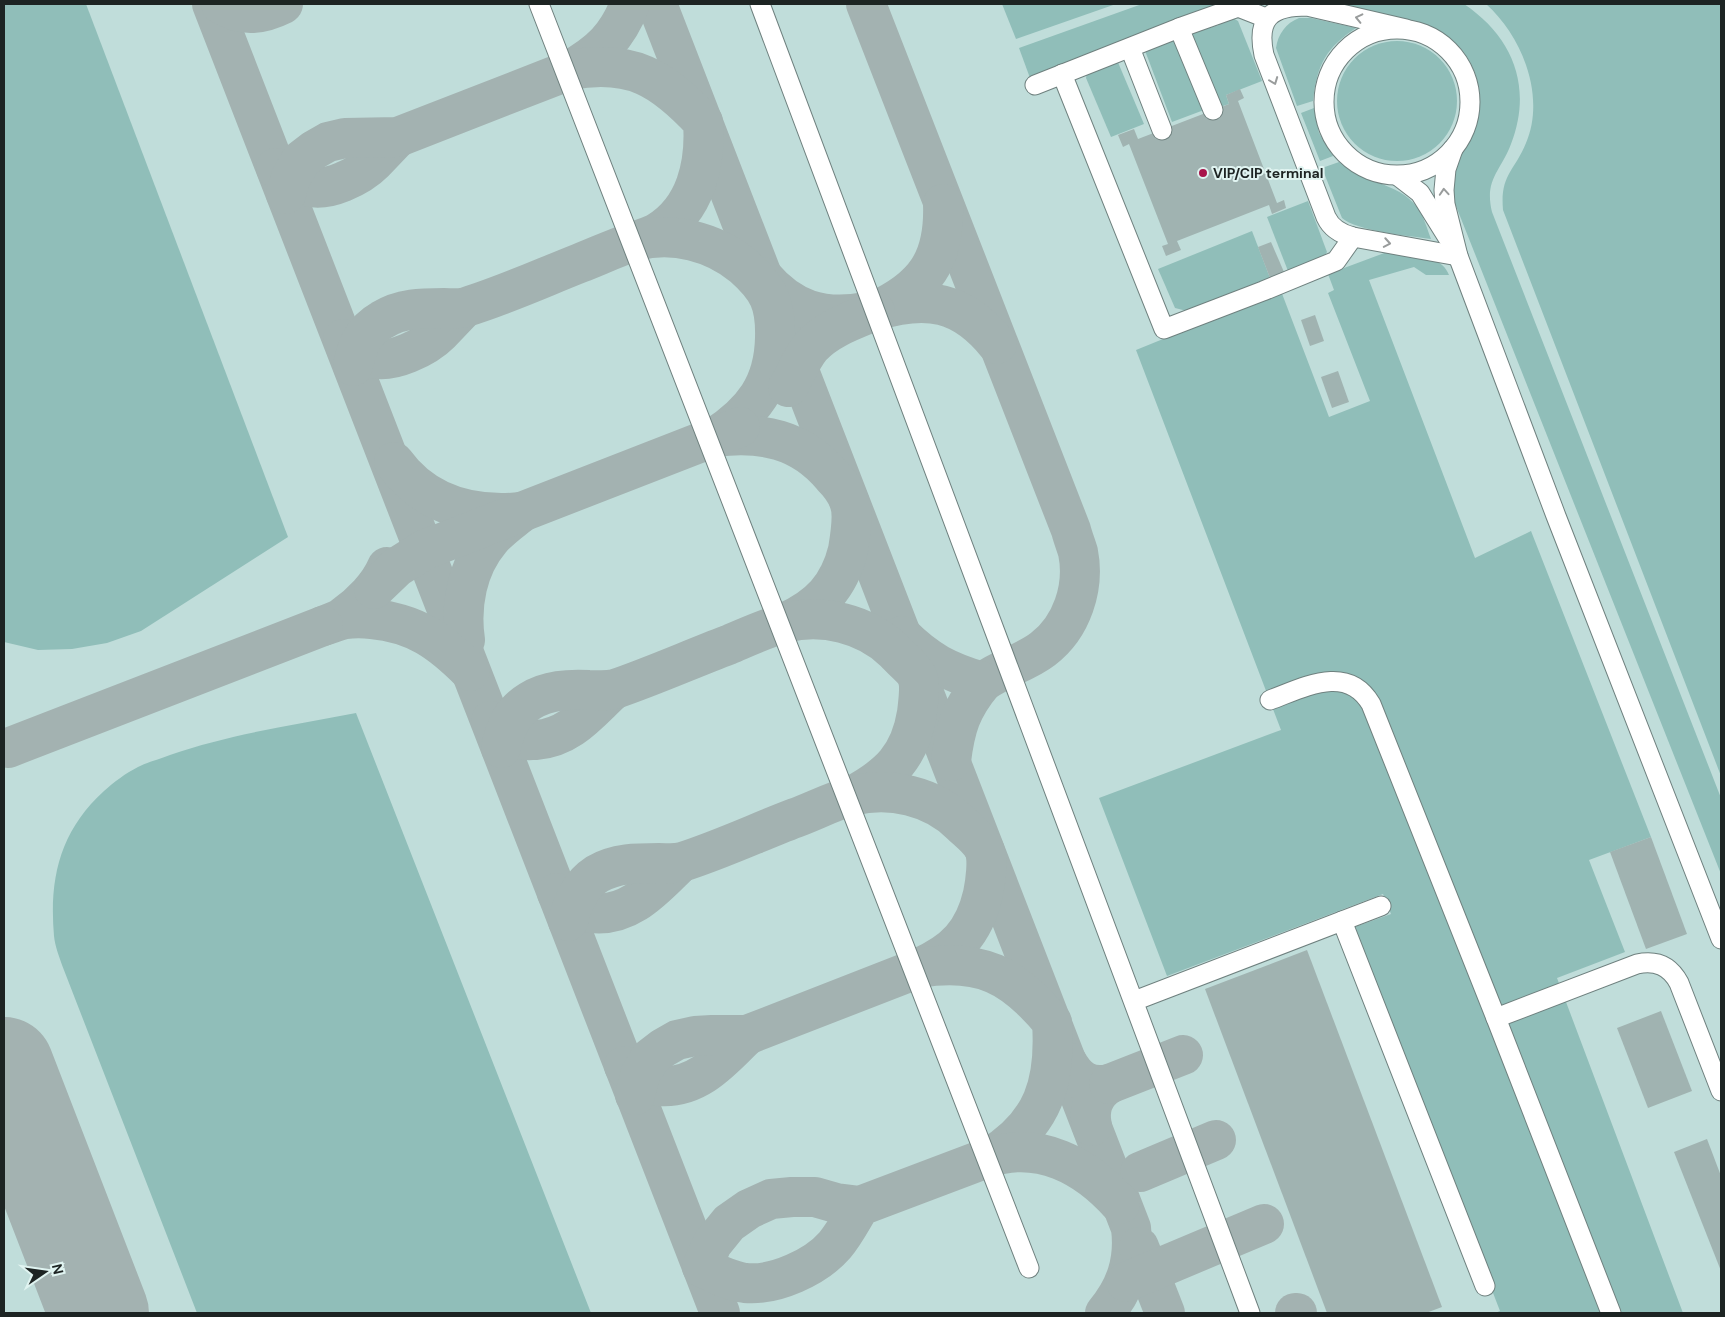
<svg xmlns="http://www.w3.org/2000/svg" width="1725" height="1317" font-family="'DM Sans',sans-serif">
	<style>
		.built { fill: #c0ddda }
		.green { fill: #90beb9 }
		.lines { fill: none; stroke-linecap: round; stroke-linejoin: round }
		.taxiway { stroke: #a3b2b1; stroke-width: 40 }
		.runway { stroke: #a3b2b1; stroke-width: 100 }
		.building { fill: #a0b3b1 }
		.minor-casing { stroke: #6f817f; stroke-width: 21 }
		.minor { stroke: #fff; stroke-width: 19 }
		.oneway { stroke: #999c9c }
		.poi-dot { fill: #a8144a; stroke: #e0f4f1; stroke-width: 2 }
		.labels { text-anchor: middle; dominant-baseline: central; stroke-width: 4; stroke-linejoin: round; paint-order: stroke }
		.poi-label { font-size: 14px; font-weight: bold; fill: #1d2423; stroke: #e0f4f1; text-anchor: start }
	</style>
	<rect width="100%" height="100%" fill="#d3e6e4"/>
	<rect class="built" x="4" y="4" width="1717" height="1309"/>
	<g class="green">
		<polygon points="4,4 86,4 288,537 141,631 107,643 72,649 38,650 4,642"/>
		<polygon points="1002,4 1116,4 1016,39"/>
		<polygon points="1142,4 1223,4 1030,78 1019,48"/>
		<path d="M1335 4H1464C1513 37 1533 87 1511 144 1501 171 1484 179 1492 212L1721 798V874L1454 201C1453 192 1452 183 1453 174 1457 156 1471 143 1476 126 1481 108 1481 90 1475 73 1460 32 1425 25 1387 16 1370 12 1352 8 1335 4Z"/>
		<path d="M1486 4H1721V776L1503 210C1500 175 1514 172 1526 143 1546 96 1522 36 1486 4Z"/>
		<polygon points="1229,16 1238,21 1262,81 1226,95 1229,104 1220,107 1190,34 1219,25 1217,19"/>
		<path d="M1299 18H1311L1356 28C1326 48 1317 64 1313 101L1297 106 1276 48C1278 34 1286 23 1299 18Z"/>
		<polygon points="1176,36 1204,110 1172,122 1144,48"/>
		<circle cx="1397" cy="101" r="60"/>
		<polygon points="1117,60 1144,124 1111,137 1086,78 1087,73"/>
		<polygon points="1314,108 1319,133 1333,156 1320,161 1301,113"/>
		<path d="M1339 162C1362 184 1397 181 1417 207 1424 216 1427 229 1431 239 1410 236 1356 231 1342 218L1322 168Z"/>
		<polygon points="1308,201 1327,252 1324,257 1288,271 1267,217"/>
		<polygon points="1252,231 1270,278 1187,311 1175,308 1158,269"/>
		<path d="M1387 252C1407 255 1441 253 1449 275H1426L1414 267 1369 280 1475 558 1531 531 1651 837 1589 860 1625 952 1557 978 1683 1313H1495L1500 1311 1352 928 1391 914 1383 894 1167 976 1099 798 1281 730 1136 350 1281 291 1329 417 1370 401 1328 293 1334 290 1328 274Z"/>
		<path d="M356 713 591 1313H197L62 965C59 956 55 946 54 936 49 878 60 831 104 791 114 782 126 773 138 767 148 762 160 759 170 755 230 734 294 725 356 713Z"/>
	</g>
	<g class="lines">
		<g class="taxiway">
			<polyline points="212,4 720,1313"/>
			<path d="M221 4C242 17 261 15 283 4"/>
			<path d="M657 4 1131 1228C1135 1261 1126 1288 1105 1313"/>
			<path d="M866 4 1071 530C1073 538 1076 545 1078 552 1085 587 1072 627 1043 649 1025 663 1002 668 983 682"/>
			<path d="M570 70C601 52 617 37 630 4"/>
			<path d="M276 168C286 176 295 183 307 186 327 193 360 176 374 162 382 154 390 145 398 137"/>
			<path d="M286 194 291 177 301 160 314 150 328 142 345 138 398 137 570 70C632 59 662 78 703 122 706 164 696 209 658 232 651 236 643 238 636 241"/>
			<path d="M943 204C945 260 925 288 875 311 927 295 962 301 997 344"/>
			<path d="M763 277C791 310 823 320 866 312"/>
			<path d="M343 339C352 347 361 354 372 358 392 364 426 347 440 333 448 325 456 316 464 308"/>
			<path d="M353 366C357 346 363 331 382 320 401 308 422 308 444 308 451 308 460 309 466 307 505 295 542 278 580 263 598 256 617 247 636 241 673 231 714 242 743 266 769 289 776 304 775 338 774 385 753 412 715 437"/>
			<path d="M788 387C796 374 801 359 811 347 827 329 853 320 875 311"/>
			<path d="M715 437C761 431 801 439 832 476 839 483 846 492 849 501 854 513 850 538 848 550 839 587 819 607 786 622"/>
			<path d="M394 462C425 505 471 517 522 512 511 521 499 529 490 540 467 567 460 606 465 640"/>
			<path d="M387 567C379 586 361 604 344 616 338 621 329 623 323 626 330 624 337 621 345 619 354 618 363 618 372 619 415 623 440 641 470 671"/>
			<polyline points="374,589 397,567 424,550 740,427"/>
			<path d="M902 636C927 661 948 672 983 682 961 708 955 728 951 761"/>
			<path d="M491 721C500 728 509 735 520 739 525 741 531 740 536 740 570 738 590 711 613 690"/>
			<polyline points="8,748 323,626"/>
			<path d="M501 748C505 728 512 712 530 701 548 690 568 689 589 690 597 690 607 691 615 689 653 676 691 659 728 645 747 637 766 628 785 623 822 613 866 624 894 651 899 657 914 669 917 676 921 686 918 703 917 713 910 757 889 776 852 796"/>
			<path d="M557 893C567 901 578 912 591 913 630 918 656 886 680 863"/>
			<path d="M568 921C573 902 580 885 597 874 616 863 637 863 659 863 667 863 675 864 682 862 720 850 758 832 795 818 814 811 833 801 852 796 889 786 933 796 961 824 968 831 980 840 984 849 989 858 985 884 983 894 974 933 955 952 919 968"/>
			<path d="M1067 1062C1077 1080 1089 1088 1109 1084 1094 1093 1088 1108 1092 1126"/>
			<path d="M624 1066C634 1073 646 1084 658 1086 697 1090 723 1059 747 1035"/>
			<polyline points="1109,1084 1183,1055"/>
			<path d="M635 1095 640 1075 650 1058 663 1048 677 1040 695 1036 712 1035H747L919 968C981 958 1013 975 1052 1022 1056 1082 1044 1124 990 1157"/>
			<polyline points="1140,1172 1216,1140"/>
			<path d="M860 1206C852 1219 845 1233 835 1245 816 1267 775 1286 745 1283 730 1281 716 1274 702 1267L712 1244 729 1223 749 1209 771 1199 792 1197H815L836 1203 860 1206 987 1158C1039 1140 1086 1166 1120 1204"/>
			<polyline points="1139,1247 1165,1313"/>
			<polyline points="1126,1282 1264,1224"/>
			<polyline points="1295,1313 1297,1313"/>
		</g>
		<polyline class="runway" points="4,1067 99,1313"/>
	</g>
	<g class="building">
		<polygon points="1240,89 1244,98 1238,101 1277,203 1284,200 1286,208 1272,214 1269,205 1177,241 1181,250 1166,256 1162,246 1168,244 1129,144 1123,147 1118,135 1134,129 1138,139 1229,104 1226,95"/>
		<polygon points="1271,242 1284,272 1270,278 1258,247"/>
		<polygon points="1315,315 1324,341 1310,346 1301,320"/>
		<polygon points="1338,371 1349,402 1332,408 1321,377"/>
		<polygon points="1651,837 1687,934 1646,949 1610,852"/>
		<polygon points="1307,950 1442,1307 1426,1313 1327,1313 1205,989"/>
		<polygon points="1661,1011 1692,1091 1648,1108 1617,1028"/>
		<polygon points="1707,1139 1721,1176 1721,1271 1674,1152"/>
	</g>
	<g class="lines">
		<g class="minor-casing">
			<g id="minor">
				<polyline points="539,4 1029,1268"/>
				<polyline points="760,4 1250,1313"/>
				<polyline points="1179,28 1213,110"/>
				<circle cx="1397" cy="102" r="73"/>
				<path d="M1406 29 1307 6C1271 6 1256 18 1264 55L1326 217C1331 228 1341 234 1353 237L1458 256"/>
				<polyline points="1130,48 1162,130"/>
				<polyline points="1062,74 1164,329 1263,291 1336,261 1353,237"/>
				<polyline points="1035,85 1179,28 1238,7 1266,18"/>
				<polyline points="1453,149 1446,169 1444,190 1445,204 1458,256 1556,516 1721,939"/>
				<polyline points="1398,176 1420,193 1448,238"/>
				<path d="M1270 700C1303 688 1347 663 1371 704L1496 1018 1611 1313"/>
				<polyline points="1342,921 1485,1286"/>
				<polyline points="1134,1001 1381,906"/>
				<path d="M1496 1018 1637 964C1656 960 1670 966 1679 983L1721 1091"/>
			</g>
		</g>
		<use href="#minor" class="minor"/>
	</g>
	<defs><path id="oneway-chevron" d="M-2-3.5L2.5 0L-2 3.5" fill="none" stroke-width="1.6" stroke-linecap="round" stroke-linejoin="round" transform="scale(1.25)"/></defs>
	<g class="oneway">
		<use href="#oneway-chevron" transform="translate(1359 18) rotate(-167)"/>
		<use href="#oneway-chevron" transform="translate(1274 81) rotate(69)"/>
		<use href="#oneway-chevron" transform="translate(1444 192) rotate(-94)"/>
		<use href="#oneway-chevron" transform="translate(1387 243) rotate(10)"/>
	</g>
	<circle class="poi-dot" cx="1203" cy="173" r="5"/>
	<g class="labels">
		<g class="poi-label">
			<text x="1213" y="173">VIP/CIP terminal</text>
		</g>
	</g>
	<rect width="1725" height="1317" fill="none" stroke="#1d2423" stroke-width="10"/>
	<g transform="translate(45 1272) rotate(77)" stroke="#e0f4f1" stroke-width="4" paint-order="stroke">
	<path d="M0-4L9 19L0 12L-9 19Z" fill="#1d2423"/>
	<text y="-8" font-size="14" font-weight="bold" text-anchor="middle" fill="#1d2423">N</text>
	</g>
</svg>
